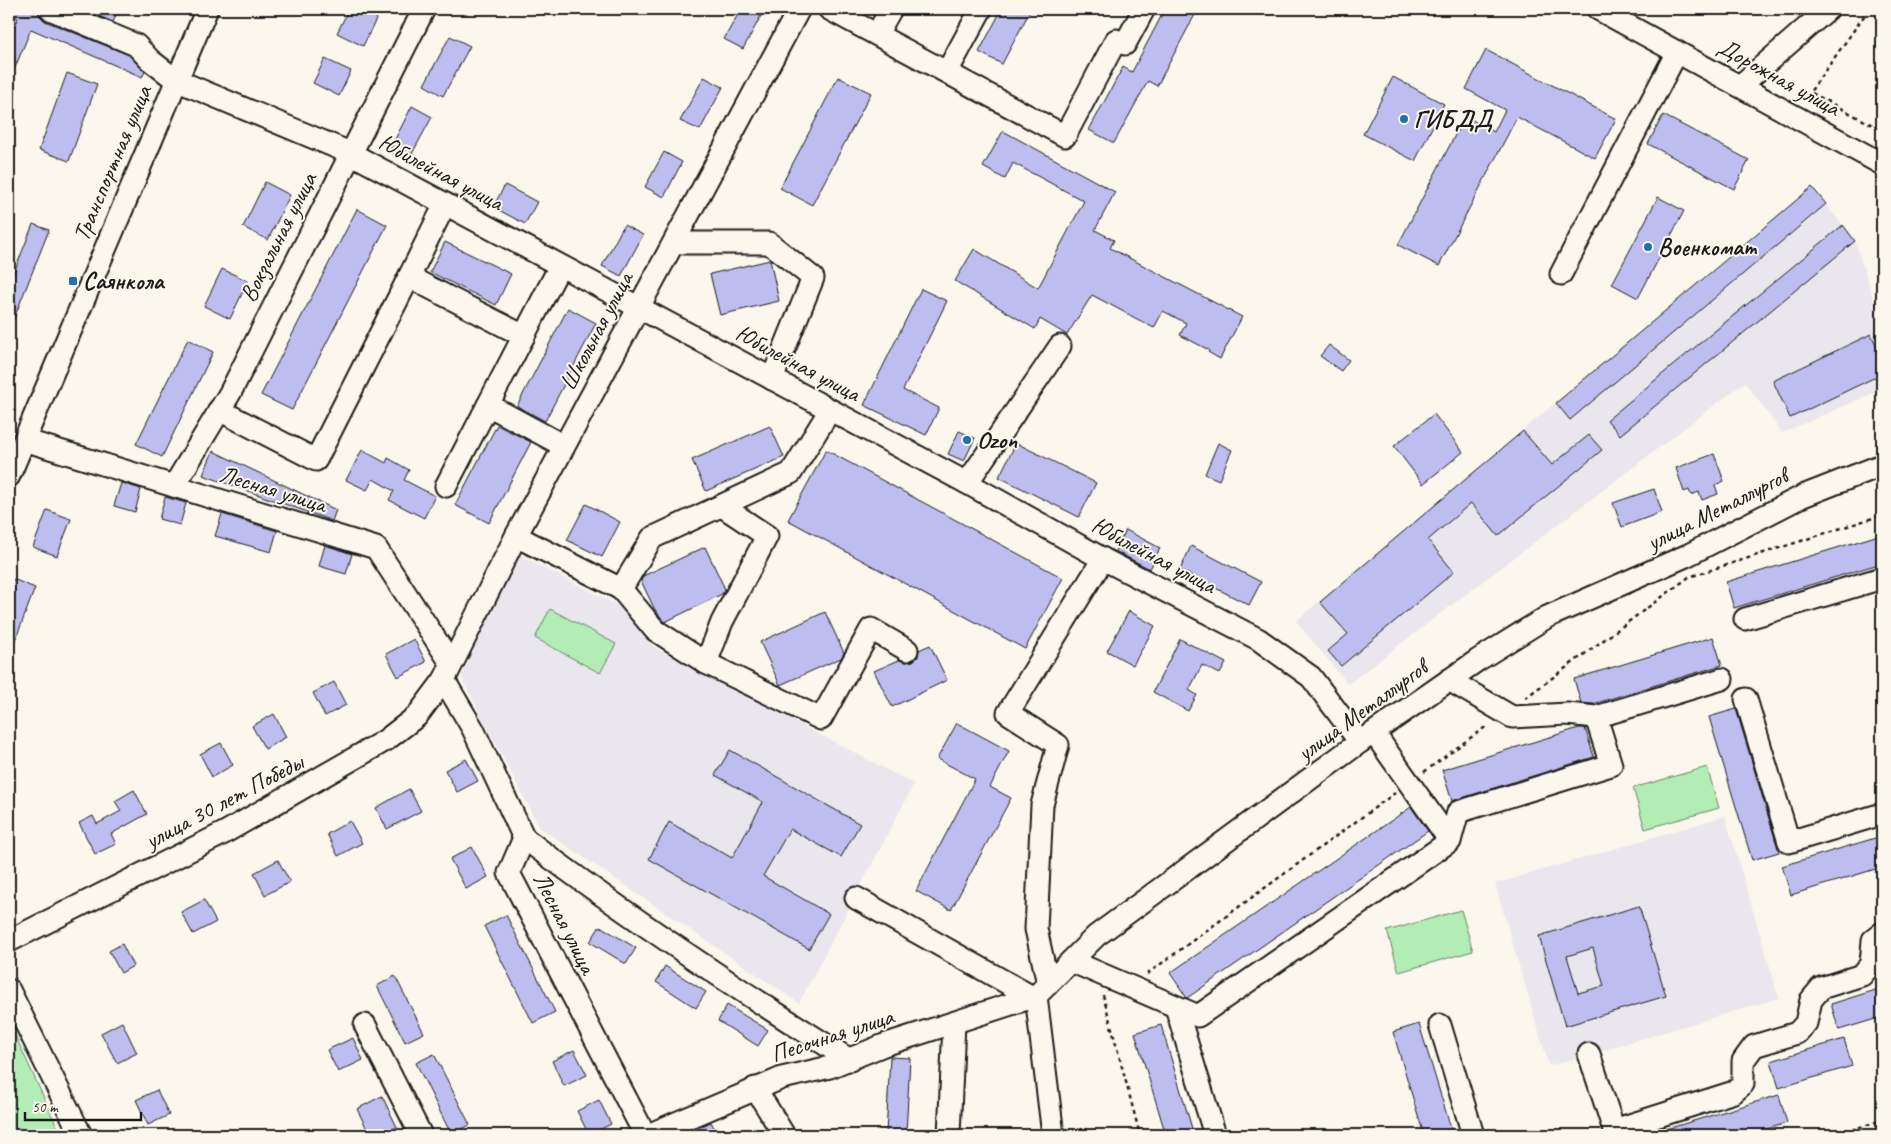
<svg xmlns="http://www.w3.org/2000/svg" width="1891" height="1144" font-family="Caveat,sans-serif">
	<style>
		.built { fill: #e9e6ed }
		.green { fill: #b1edb4; stroke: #668468 }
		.building { fill: #bebdef; stroke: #1c1c1c; fill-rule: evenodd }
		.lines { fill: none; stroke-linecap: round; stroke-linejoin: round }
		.minor-casing { stroke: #1c1c1c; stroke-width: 25 }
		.path { stroke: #1c1c1c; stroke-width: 2.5; stroke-dasharray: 4 4; stroke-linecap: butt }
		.minor { stroke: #fbf7ec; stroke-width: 21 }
		.poi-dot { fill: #1f6fb2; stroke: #fbf7ec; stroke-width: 2 }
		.labels { text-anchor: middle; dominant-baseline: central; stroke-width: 4; stroke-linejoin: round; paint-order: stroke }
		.street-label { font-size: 24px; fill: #1c1c1c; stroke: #fbf7ec }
		.poi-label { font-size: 24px; font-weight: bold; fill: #1c1c1c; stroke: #fbf7ec; text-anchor: start }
	</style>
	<rect width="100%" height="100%" fill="#fbf7ec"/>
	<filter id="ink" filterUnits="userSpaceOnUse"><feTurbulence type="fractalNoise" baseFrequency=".02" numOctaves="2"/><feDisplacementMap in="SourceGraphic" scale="10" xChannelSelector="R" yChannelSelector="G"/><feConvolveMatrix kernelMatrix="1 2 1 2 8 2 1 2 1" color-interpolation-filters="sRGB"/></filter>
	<g filter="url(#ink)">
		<g class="built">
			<polygon points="1812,187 1855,241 1882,326 1882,389 1782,433 1745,382 1348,684 1296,621"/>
			<polygon points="519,555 621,607 655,648 914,784 799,1003 540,828 461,677"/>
			<polygon points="1725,816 1779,998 1549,1066 1495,884"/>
		</g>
		<g class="green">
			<polygon points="550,609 616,644 600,673 535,638"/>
			<polygon points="1707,767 1719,808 1645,829 1633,788"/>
			<polygon points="1461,910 1473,951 1399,972 1387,931"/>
			<polygon points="9,1022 61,1135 9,1135"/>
		</g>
		<g class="building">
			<polygon points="9,9 38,9 40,16 45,21 129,55 145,72 142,77 31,29 9,82 9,39 18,18 9,15"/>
			<polygon points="82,9 119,9 113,22"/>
			<polygon points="349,9 381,9 363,46 337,33"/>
			<polygon points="741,9 753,9 762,14 743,49 724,39"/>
			<polygon points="1002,9 1031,9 1002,64 979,52"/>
			<polygon points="1165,9 1198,9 1157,86 1148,81 1114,143 1089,130 1123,67 1132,72"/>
			<polygon points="450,36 470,46 443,96 424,85"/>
			<polygon points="1486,50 1616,119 1595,158 1517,117 1439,266 1398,245 1465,116 1494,132 1505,110 1466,89"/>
			<polygon points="325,59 351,71 339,96 313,83"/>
			<polygon points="67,73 97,84 69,161 39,150"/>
			<polygon points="704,77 723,87 700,130 680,121"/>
			<polygon points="838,77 871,93 812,205 780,188"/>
			<polygon points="1393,77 1444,104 1415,161 1363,134"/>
			<polygon points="412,106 432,117 408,161 389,151"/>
			<polygon points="1663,115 1749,160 1734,189 1648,144"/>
			<polygon points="1003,131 1115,192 1095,230 1114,240 1110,248 1242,317 1220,359 1208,352 1209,350 1180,335 1186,323 1163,311 1154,328 1092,295 1067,335 1040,319 1035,329 955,281 974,249 1038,288 1084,201 1013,163 1005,179 983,167"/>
			<polygon points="664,152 682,162 664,197 645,187"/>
			<polygon points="265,182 290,195 268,240 243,227"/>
			<polygon points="505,185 537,202 525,224 493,207"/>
			<polygon points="1812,187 1826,204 1570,420 1556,403"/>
			<polygon points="1658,197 1684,211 1638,298 1612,284"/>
			<polygon points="357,209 387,225 292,410 261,395"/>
			<polygon points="33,224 49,230 9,331 9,274 13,275"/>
			<polygon points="624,225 643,235 621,276 602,266"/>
			<polygon points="1843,225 1855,241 1620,435 1607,420"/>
			<polygon points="445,242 511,274 496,305 430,272"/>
			<polygon points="770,260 779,301 720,315 710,274"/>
			<polygon points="222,269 248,281 230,319 204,306"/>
			<polygon points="921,289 947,301 903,390 939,408 926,435 864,405"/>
			<polygon points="568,308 596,323 545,421 517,406"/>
			<polygon points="1871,334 1882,358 1882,374 1790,418 1773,381"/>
			<polygon points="188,339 213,352 162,457 136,444"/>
			<polygon points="1329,345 1349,360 1341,371 1320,356"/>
			<polygon points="1434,414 1463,452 1423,484 1394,446"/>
			<polygon points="497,425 531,442 489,523 455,505"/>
			<polygon points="770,426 784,457 706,491 692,460"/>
			<polygon points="959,431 975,438 964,461 948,454"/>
			<polygon points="1523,431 1552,465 1589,435 1602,450 1498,536 1471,503 1428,540 1454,572 1341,666 1328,651 1348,634 1320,602"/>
			<polygon points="1016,443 1096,483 1079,517 999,477"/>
			<polygon points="1218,443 1232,450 1219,480 1205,474"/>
			<polygon points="362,450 386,463 388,458 409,470 404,480 435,496 424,518 389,500 394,491 373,479 367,490 346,480"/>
			<polygon points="826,450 1063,578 1025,649 788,520"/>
			<polygon points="213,451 336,510 332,521 203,475"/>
			<polygon points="1714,454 1724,481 1715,485 1718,494 1702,500 1699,492 1691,495 1689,490 1684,492 1676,468"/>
			<polygon points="121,483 141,489 135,512 114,506"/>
			<polygon points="1654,489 1662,512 1622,527 1613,503"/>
			<polygon points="165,497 186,503 180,525 159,519"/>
			<polygon points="586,504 620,522 602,557 567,540"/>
			<polygon points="47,510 71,519 57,556 33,547"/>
			<polygon points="222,514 277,531 271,552 215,536"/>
			<polygon points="1126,530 1160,548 1150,569 1115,551"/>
			<polygon points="1882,534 1882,563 1734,608 1726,582"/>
			<polygon points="325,545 352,554 346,574 319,566"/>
			<polygon points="1191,546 1261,582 1249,605 1180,570"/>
			<polygon points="705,547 725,589 722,594 665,622 655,610 641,581 643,576"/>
			<polygon points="13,579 35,588 10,654 9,590"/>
			<polygon points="1129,611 1155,626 1133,665 1107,651"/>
			<polygon points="825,612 844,653 841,658 780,685 760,642"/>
			<polygon points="1713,637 1722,665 1593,704 1581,703 1574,679"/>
			<polygon points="414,639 426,662 398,677 386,654"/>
			<polygon points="1180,639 1226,663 1220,674 1202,665 1189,690 1197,695 1188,711 1153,692"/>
			<polygon points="930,645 947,680 892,707 874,671 899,660 906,662 913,661 918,657 919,650"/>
			<polygon points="334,682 346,705 325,716 313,693"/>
			<polygon points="1736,709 1779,852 1752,860 1709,717"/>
			<polygon points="274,714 286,737 265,749 252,726"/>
			<polygon points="957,723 1009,751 990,787 1011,798 951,910 916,891 975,779 937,759"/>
			<polygon points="1579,728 1585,728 1594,757 1452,801 1442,770"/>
			<polygon points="221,743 233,765 212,777 200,754"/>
			<polygon points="730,750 860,824 841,857 790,829 763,876 829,914 809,949 649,859 669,822 732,858 763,802 715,775"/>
			<polygon points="466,759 478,781 457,792 445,770"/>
			<polygon points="409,789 421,811 387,829 376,808"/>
			<polygon points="134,790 147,814 111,834 116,844 95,854 79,823 93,816 97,824 121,811 115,801"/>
			<polygon points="1411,807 1428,831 1187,998 1170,973"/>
			<polygon points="350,821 362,843 338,856 327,834"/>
			<polygon points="1882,836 1882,867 1791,895 1782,866"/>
			<polygon points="472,847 488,877 466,889 450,859"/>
			<polygon points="278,860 290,882 265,895 254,873"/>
			<polygon points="204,900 216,922 193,934 181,912"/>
			<path d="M1639 906 1666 996 1565 1026 1539 936ZM1593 948 1604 986 1578 993 1567 956Z"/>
			<polygon points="506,915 555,1012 533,1023 484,926"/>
			<polygon points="600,926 636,948 626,964 590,942"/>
			<polygon points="122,944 133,966 121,973 109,951"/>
			<polygon points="665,966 706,992 696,1008 656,982"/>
			<polygon points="395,976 424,1033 405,1042 377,986"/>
			<polygon points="1882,988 1882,1017 1839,1030 1831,1004"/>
			<polygon points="727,1005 768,1030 758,1046 718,1021"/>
			<polygon points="122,1022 137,1053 117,1063 101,1033"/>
			<polygon points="1419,1024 1453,1135 1424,1135 1393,1032"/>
			<polygon points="1161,1025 1194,1135 1166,1135 1135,1033"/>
			<polygon points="353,1038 363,1060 338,1072 327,1050"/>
			<polygon points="1844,1039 1852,1066 1779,1088 1771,1061"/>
			<polygon points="574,1050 587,1075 564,1086 552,1061"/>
			<polygon points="434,1054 470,1125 451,1134 416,1063"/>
			<polygon points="890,1057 910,1058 906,1135 886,1135"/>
			<polygon points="157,1090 169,1115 148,1125 136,1100"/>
			<polygon points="1779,1095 1787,1123 1747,1135 1658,1135 1657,1132"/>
			<polygon points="382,1096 397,1127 381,1135 370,1135 357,1109"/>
			<polygon points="599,1100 611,1124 589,1135 577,1111"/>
			<polygon points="711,1122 718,1135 682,1135 698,1128"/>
		</g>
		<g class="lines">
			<g class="minor-casing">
				<g id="minor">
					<polyline points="50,9 136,45 150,60 176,80 350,153 967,483 1103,559 1258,639 1311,677 1360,742"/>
					<polyline points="829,9 1065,136 1116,40 1125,44 1144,9"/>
					<polyline points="1598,9 1882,164"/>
					<polyline points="877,34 891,9"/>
					<polyline points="947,72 981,9"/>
					<polyline points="1740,86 1828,9"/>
					<polyline points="445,204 409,277 524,336"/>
					<polyline points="674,243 769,243 813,278 772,379"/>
					<polyline points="1561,274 1677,52"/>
					<polyline points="488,405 564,446"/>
					<polyline points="219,410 316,460 409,277"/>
					<polyline points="24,440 376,548 451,663"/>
					<polyline points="9,476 207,9"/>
					<polyline points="967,483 1060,346"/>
					<polyline points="174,486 230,393 424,9"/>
					<polyline points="446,486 560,266"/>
					<polyline points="516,536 621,589 652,538 791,473 830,410"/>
					<polyline points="621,589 655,630 706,663 722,622 767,536 722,506"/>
					<polyline points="1745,619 1882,578"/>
					<polyline points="706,663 821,719 871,629 907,650"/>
					<polyline points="444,680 473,729 524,838 509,873 645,1135"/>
					<polyline points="1449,680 1512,717 1567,714 1596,717 1722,679"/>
					<polyline points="1746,699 1789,842 1882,814"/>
					<polyline points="1374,733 1450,841"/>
					<path d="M524 838C629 917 738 990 850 1060"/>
					<polyline points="856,898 1032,997"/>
					<polyline points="9,941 224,833 386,740 417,716 444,680 516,536 799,9"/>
					<polyline points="1071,961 1198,1016 1450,841 1458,812 1611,765 1596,717"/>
					<polyline points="1048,984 1036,929 1042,805 1058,745 1008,713 1103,559"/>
					<polyline points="9,990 81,1135"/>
					<polyline points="1176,1007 1215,1135"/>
					<polyline points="365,1025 421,1135"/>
					<polyline points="1440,1025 1473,1135"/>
					<polyline points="1589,1054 1614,1130"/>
					<polyline points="755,1088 784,1135"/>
					<polyline points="648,1135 782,1078 830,1067 884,1045 1036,996"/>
					<polyline points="949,1135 954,1023"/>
					<polyline points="1053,1135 1036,996 1096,936 1360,742 1478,660 1547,617 1688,555 1803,496 1882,465"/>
					<polyline points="1615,1135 1614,1130 1734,1092 1743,1084 1743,1061 1754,1046 1797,1033 1806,1023 1811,1000 1821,988 1862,975 1871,964 1873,940 1882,933"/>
				</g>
			</g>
			<g class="path">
				<polyline points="1869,9 1810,92 1882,130"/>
				<polyline points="1525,698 1689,577 1882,515"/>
				<polyline points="1424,772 1488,725"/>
				<polyline points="1147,974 1395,793"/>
				<polyline points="1103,995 1140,1135"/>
				<polyline points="1836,1135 1882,1120"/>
			</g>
			<use href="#minor" class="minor"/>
		</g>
	</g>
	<g class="poi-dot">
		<circle cx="1404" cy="119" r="5"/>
		<circle cx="1648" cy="247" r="5"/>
		<rect x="68" y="276" width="10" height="10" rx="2.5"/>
		<circle cx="967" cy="440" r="5"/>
	</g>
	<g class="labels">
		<g class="street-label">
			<text transform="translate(1779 77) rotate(29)">Дорожная улица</text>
			<text transform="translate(112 163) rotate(-67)">Транспортная улица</text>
			<text transform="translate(441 172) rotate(28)">Юбилейная улица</text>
			<text transform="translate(278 237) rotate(-63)">Вокзальная улица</text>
			<text transform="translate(596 331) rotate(-62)">Школьная улица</text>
			<text transform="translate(798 363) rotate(28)">Юбилейная улица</text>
			<text transform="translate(273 489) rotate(17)">Лесная улица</text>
			<text transform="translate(1717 509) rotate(-27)">улица Металлургов</text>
			<text transform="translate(1154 555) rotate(28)">Юбилейная улица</text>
			<text transform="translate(1362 710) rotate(-36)">улица Металлургов</text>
			<text transform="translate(224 801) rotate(-28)">улица 30 лет Победы</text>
			<text transform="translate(565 923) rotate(63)">Лесная улица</text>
			<text transform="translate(832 1035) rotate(-18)">Песочная улица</text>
		</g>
		<g class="poi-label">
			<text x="1414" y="119">ГИБДД</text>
			<text x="1658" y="247">Военкомат</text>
			<text x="83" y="281">Саянкола</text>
			<text x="977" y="440">Ozon</text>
		</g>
	</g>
	<rect width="1891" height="1144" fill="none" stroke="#fbf7ec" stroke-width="30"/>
	<rect x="15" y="15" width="1861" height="1114" fill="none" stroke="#1c1c1c" stroke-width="2" filter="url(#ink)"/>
	<path d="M25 1112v8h116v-8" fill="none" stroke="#1c1c1c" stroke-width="2.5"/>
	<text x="32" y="1112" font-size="15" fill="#1c1c1c" stroke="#fbf7ec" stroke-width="4" paint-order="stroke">50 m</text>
</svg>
